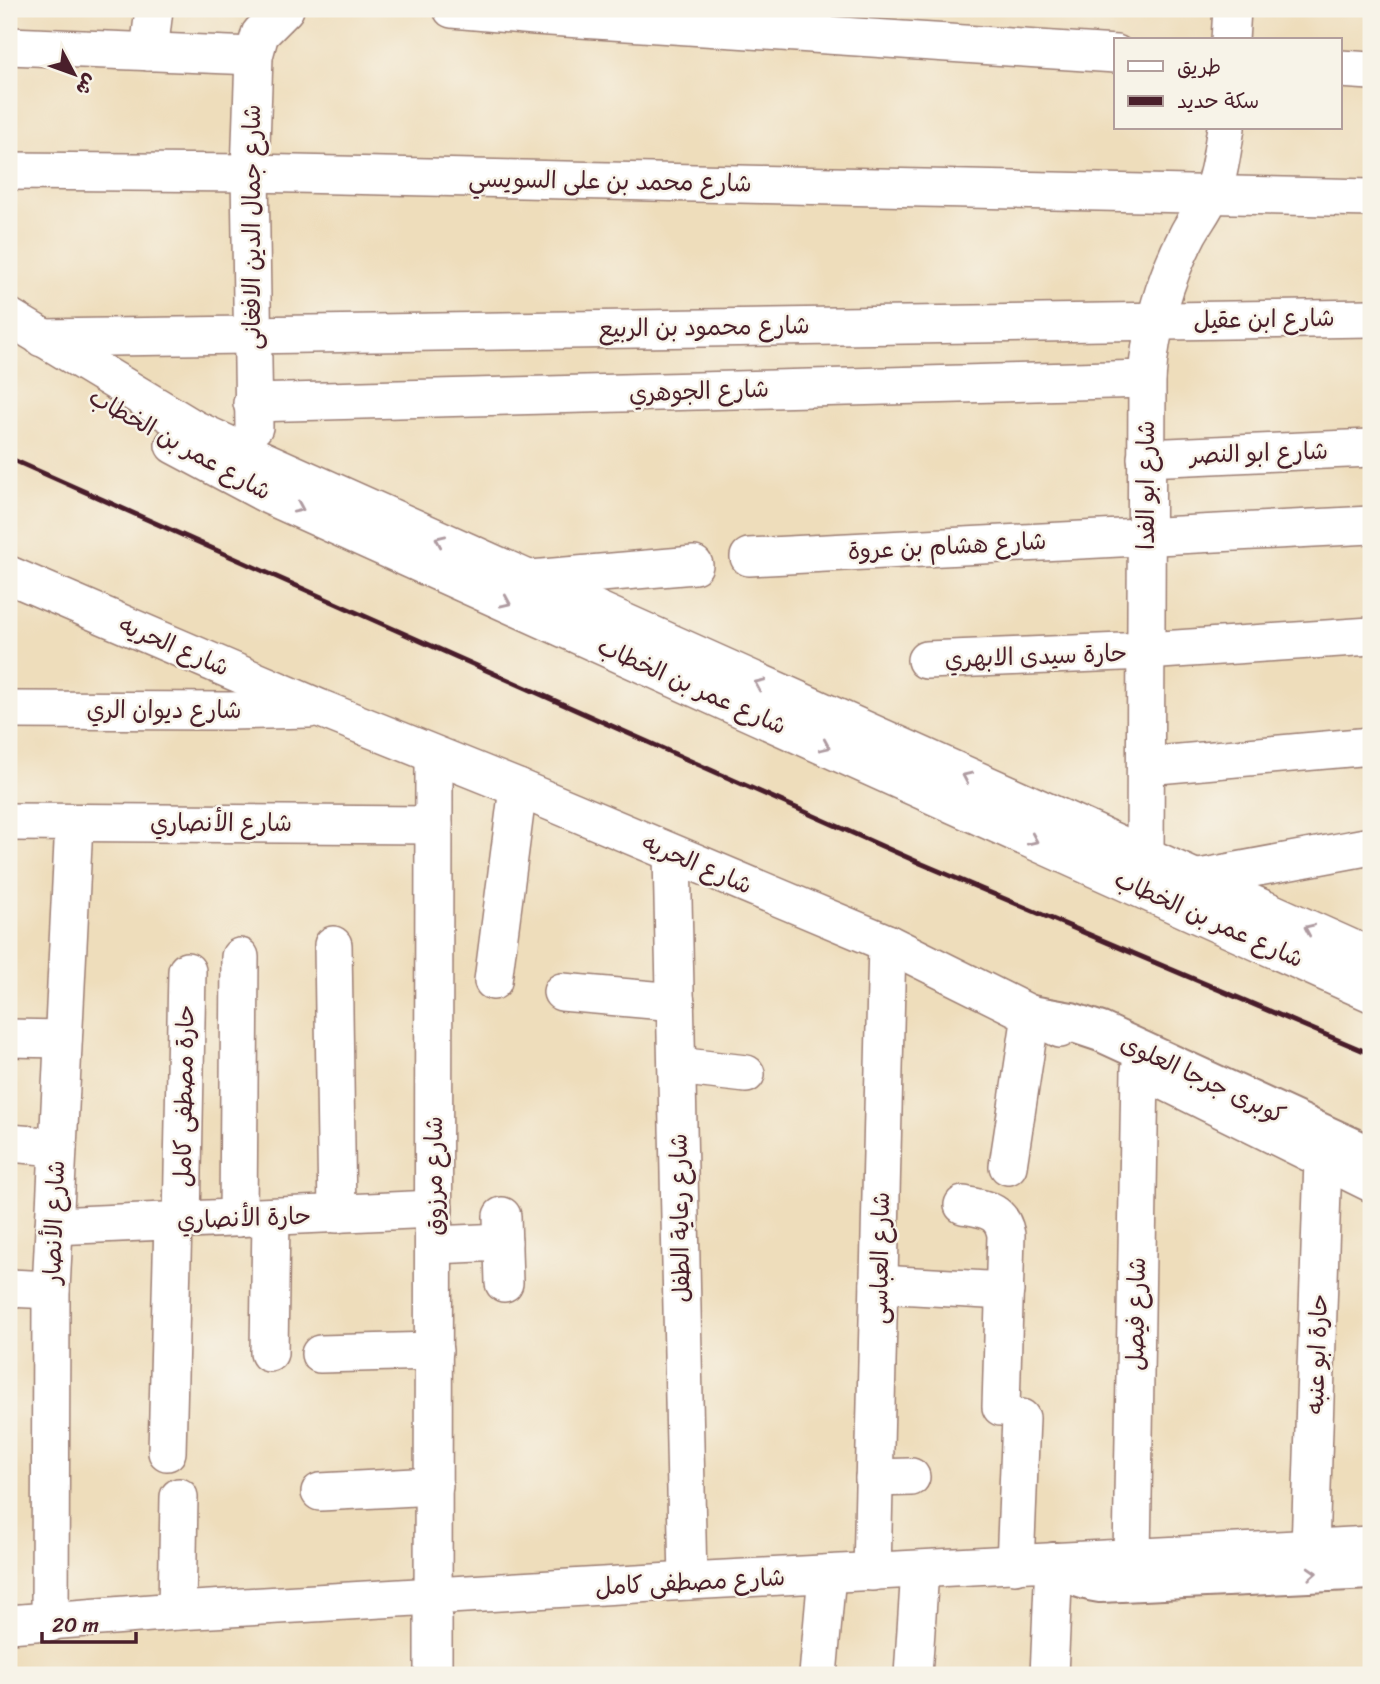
<svg xmlns="http://www.w3.org/2000/svg" width="1380" height="1684" font-family="Sriracha,'Playpen Sans Arabic',sans-serif">
	<style>
		.lines { fill: none; stroke-linecap: round; stroke-linejoin: round }
		.minor-casing { stroke: #9c7e73; stroke-width: 40 }
		.tertiary-casing { stroke: #9c7e73; stroke-width: 42 }
		.minor { stroke: #fff; stroke-width: 37 }
		.tertiary { stroke: #fff; stroke-width: 38 }
		.rail { stroke: #4a1f2b; stroke-width: 5 }
		.oneway { stroke: #ae9aa0 }
		.labels { text-anchor: middle; dominant-baseline: central; stroke-width: 5; stroke-linejoin: round; paint-order: stroke }
		.street-label { font-size: 24px; fill: #4a1f2b; stroke: #f7f3e8 }
	</style>
	<rect width="100%" height="100%" fill="#f7f3e8"/>
	<filter id="ink" filterUnits="userSpaceOnUse"><feTurbulence type="fractalNoise" baseFrequency=".0143" numOctaves="2"/><feDisplacementMap in="SourceGraphic" scale="14" xChannelSelector="R" yChannelSelector="G"/><feConvolveMatrix kernelMatrix="1 2 1 2 8 2 1 2 1" color-interpolation-filters="sRGB"/></filter>
	<filter id="wash" filterUnits="userSpaceOnUse"><feTurbulence type="fractalNoise" baseFrequency=".00686" numOctaves="4" result="noise"/><feDisplacementMap in="SourceGraphic" scale="28" xChannelSelector="R" yChannelSelector="G"/><feGaussianBlur stdDeviation="1.57" result="paint"/><feColorMatrix in="noise" values="0 0 0 0 0 0 0 0 0 0 0 0 0 0 0 0 0 1.4 0 .05"/><feComposite in="paint" operator="in"/></filter>
	<g filter="url(#wash)">
		<rect width="100%" height="100%" fill="#edb"/>
	</g>
	<g filter="url(#ink)">
		<g class="lines">
			<g class="minor-casing">
				<g id="minor">
					<polyline points="452,9 535,16 1116,54"/>
					<polyline points="1230,40 1232,9"/>
					<polyline points="9,46 254,56"/>
					<polyline points="149,52 154,9"/>
					<polyline points="1340,69 1371,71"/>
					<polyline points="9,171 250,173 1371,198"/>
					<polyline points="9,317 196,430 1371,957"/>
					<polyline points="42,338 1371,318"/>
					<polyline points="252,403 1147,379"/>
					<polyline points="254,427 250,173 254,56 260,34 285,9"/>
					<polyline points="174,445 270,496 1371,993"/>
					<polyline points="1146,458 1371,448"/>
					<polyline points="749,557 1371,525"/>
					<polyline points="9,575 319,708 518,788 887,943 1060,1029"/>
					<polyline points="531,579 694,565"/>
					<polyline points="926,660 1146,651 1371,636"/>
					<polyline points="9,710 229,711 309,709"/>
					<polyline points="1146,766 1371,746"/>
					<polyline points="9,822 434,825"/>
					<polyline points="672,854 688,1581"/>
					<path d="M1145 857 1147 379C1150 330 1165 278 1188 234 1195 221 1204 210 1210 196 1220 176 1222 150 1226 128"/>
					<polyline points="1194,879 1371,846"/>
					<polyline points="333,945 337,1214"/>
					<polyline points="493,981 518,788"/>
					<polyline points="562,992 676,1002"/>
					<polyline points="9,1038 63,1039"/>
					<polyline points="677,1066 746,1074"/>
					<polyline points="1146,1072 1371,1183"/>
					<polyline points="9,1143 58,1147"/>
					<polyline points="1008,1166 1031,1015"/>
					<path d="M963 1205C985 1209 1002 1210 1006 1235L1001 1407"/>
					<polyline points="502,1216 504,1283"/>
					<polyline points="238,1218 240,957"/>
					<polyline points="182,1221 187,971"/>
					<polyline points="54,1226 434,1209"/>
					<polyline points="434,1245 503,1242"/>
					<polyline points="879,1284 1005,1291"/>
					<polyline points="9,1288 51,1290"/>
					<polyline points="269,1353 271,1217"/>
					<polyline points="320,1354 434,1351"/>
					<polyline points="167,1452 173,1221"/>
					<polyline points="874,1478 911,1477"/>
					<polyline points="320,1492 434,1486"/>
					<polyline points="1310,1548 1323,1160"/>
					<polyline points="1132,1558 1140,1069"/>
					<polyline points="1015,1565 1021,1418"/>
					<polyline points="872,1572 887,943"/>
					<polyline points="177,1611 179,1497"/>
					<polyline points="50,1623 51,1290 74,823"/>
					<polyline points="9,1624 177,1611 688,1581 1371,1545"/>
					<polyline points="433,1675 434,755"/>
					<polyline points="818,1675 827,1574"/>
					<polyline points="913,1675 920,1570"/>
					<polyline points="1049,1675 1054,1562"/>
				</g>
			</g>
			<g class="tertiary-casing">
				<g id="tertiary">
					<polyline points="1031,1015 1071,1022 1101,1032 1371,1156"/>
					<path d="M1054 1562C1069 1575 1081 1580 1100 1583L1371 1570"/>
				</g>
			</g>
			<use href="#minor" class="minor"/>
			<use href="#tertiary" class="tertiary"/>
			<polyline class="rail" points="9,458 920,863 1371,1054"/>
		</g>
		<defs><path id="oneway-chevron" d="M-2-3.5L2.5 0L-2 3.5" fill="none" stroke-width="1.6" stroke-linecap="round" stroke-linejoin="round" transform="scale(1.75)"/></defs>
		<g class="oneway">
			<use href="#oneway-chevron" transform="translate(299 508) rotate(24)"/>
			<use href="#oneway-chevron" transform="translate(440 540) rotate(-156)"/>
			<use href="#oneway-chevron" transform="translate(506 602) rotate(24)"/>
			<use href="#oneway-chevron" transform="translate(759 684) rotate(-156)"/>
			<use href="#oneway-chevron" transform="translate(825 746) rotate(24)"/>
			<use href="#oneway-chevron" transform="translate(967 777) rotate(-156)"/>
			<use href="#oneway-chevron" transform="translate(1033 840) rotate(24)"/>
			<use href="#oneway-chevron" transform="translate(1309 929) rotate(-156)"/>
			<use href="#oneway-chevron" transform="translate(1312 1573) rotate(-3)"/>
		</g>
	</g>
	<g class="labels">
		<g class="street-label">
			<text transform="translate(610 181) rotate(1)">شارع محمد بن على السويسي</text>
			<text transform="translate(252 227) rotate(-90)">شارع جمال الدين الافغانى</text>
			<text transform="translate(1264 319) rotate(-1)">شارع ابن عقيل</text>
			<text transform="translate(704 327) rotate(-1)">شارع محمود بن الربيع</text>
			<text transform="translate(699 391) rotate(-2)">شارع الجوهري</text>
			<text transform="translate(180 444) rotate(29)">شارع عمر بن الخطاب</text>
			<text transform="translate(1259 453) rotate(-2)">شارع ابو النصر</text>
			<text transform="translate(1146 485) rotate(-90)">شارع ابو الفدا</text>
			<text transform="translate(947 546) rotate(-3)">شارع هشام بن عروة</text>
			<text transform="translate(174 646) rotate(23)">شارع الحريه</text>
			<text transform="translate(1036 656) rotate(-2)">حارة سيدى الابهري</text>
			<text transform="translate(692 686) rotate(24)">شارع عمر بن الخطاب</text>
			<text x="164" y="710">شارع ديوان الري</text>
			<text x="221" y="823">شارع الأنصاري</text>
			<text transform="translate(697 864) rotate(23)">شارع الحريه</text>
			<text transform="translate(1209 919) rotate(24)">شارع عمر بن الخطاب</text>
			<text transform="translate(1203 1079) rotate(25)">كوبرى جرجا العلوى</text>
			<text transform="translate(184 1096) rotate(-89)">حارة مصطفى كامل</text>
			<text transform="translate(434 1176) rotate(-90)">شارع مرزوق</text>
			<text transform="translate(244 1218) rotate(-2)">حارة الأنصاري</text>
			<text transform="translate(680 1218) rotate(-91)">شارع رعاية الطفل</text>
			<text transform="translate(54 1222) rotate(-88)">شارع الأنصار</text>
			<text transform="translate(880 1258) rotate(-89)">شارع العباسى</text>
			<text transform="translate(1136 1314) rotate(-89)">شارع فيصل</text>
			<text transform="translate(1317 1354) rotate(-88)">حارة ابو عنبه</text>
			<text transform="translate(690 1582) rotate(-3)">شارع مصطفى كامل</text>
		</g>
	</g>
	<rect width="1380" height="1684" fill="none" stroke="#f7f3e8" stroke-width="35"/>
	<rect x="1114" y="38" width="228" height="91" fill="#f7f3e8" stroke="#b29e9c" stroke-width="2"/>
	<rect x="1128" y="61" width="35" height="10" fill="#ffffff" stroke="#b29e9c" stroke-width="2"/>
	<text x="1177" y="74" font-size="21" fill="#4a1f2b">طريق</text>
	<rect x="1128" y="96" width="35" height="10" fill="#4a1f2b" stroke="#b29e9c" stroke-width="2"/>
	<text x="1177" y="108" font-size="21" fill="#4a1f2b">سكة حديد</text>
	<g transform="translate(74 74) rotate(131)" stroke="#f7f3e8" stroke-width="5" paint-order="stroke">
	<path d="M0-5L12 26L0 18L-12 26Z" fill="#4a1f2b"/>
	<text y="-10" font-size="19" font-weight="bold" text-anchor="middle" fill="#4a1f2b">ش</text>
	</g>
	<path d="M42 1632v10h94v-10" fill="none" stroke="#4a1f2b" stroke-width="3.5"/>
	<text x="52" y="1632" font-size="21" fill="#4a1f2b" stroke="#f7f3e8" stroke-width="5" paint-order="stroke">20 m</text>
</svg>
